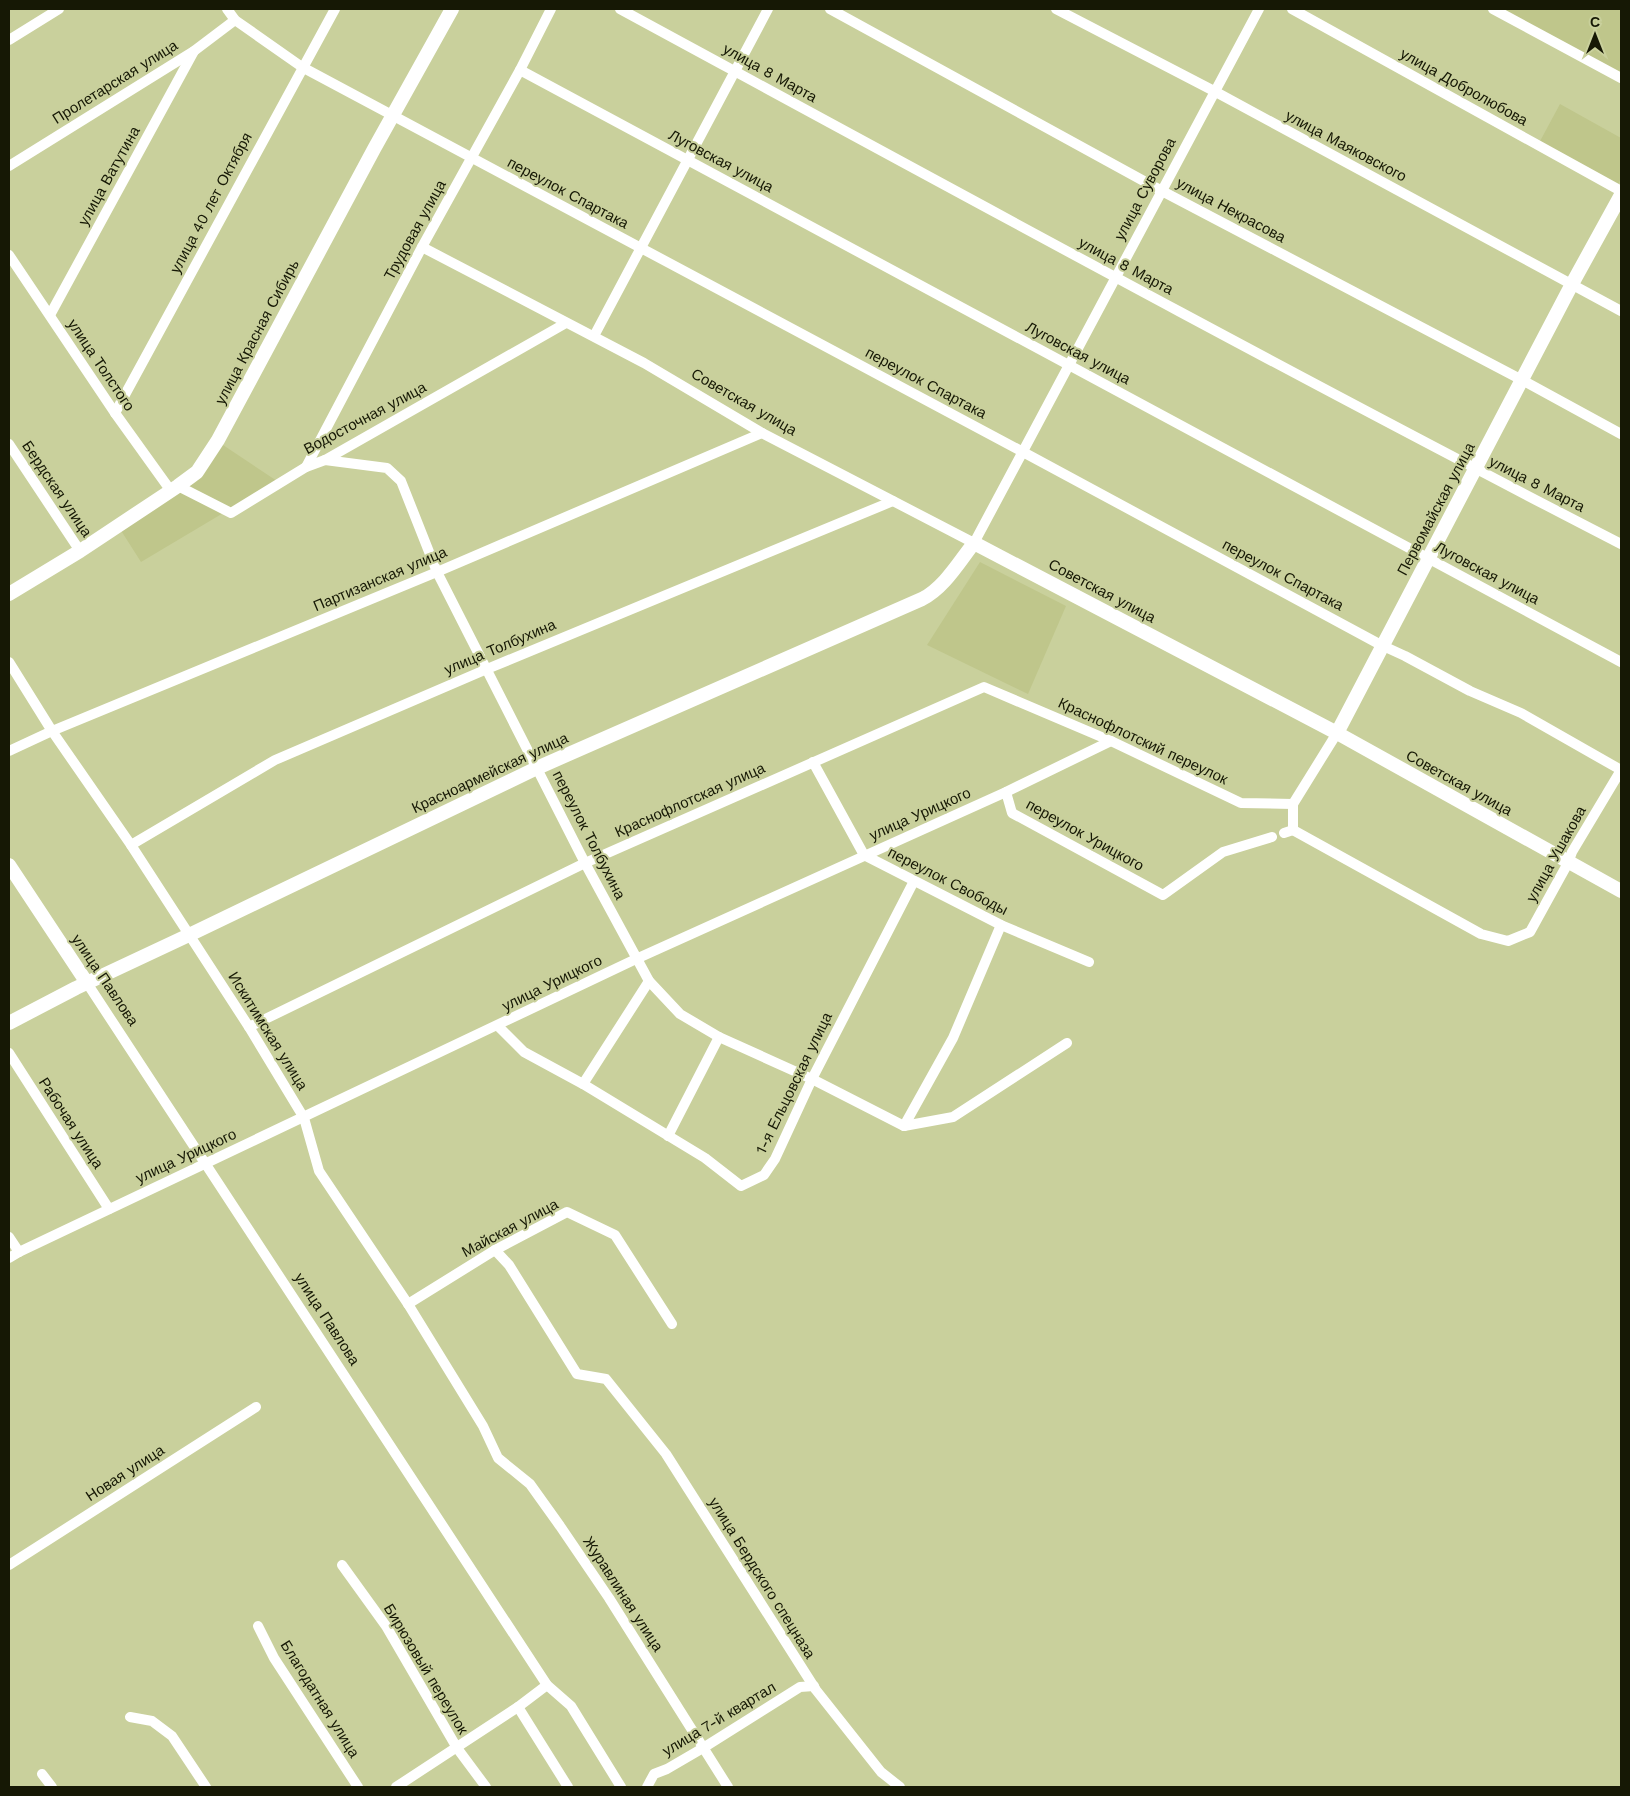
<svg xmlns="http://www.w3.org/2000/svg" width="1630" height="1796" font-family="'Work Sans',sans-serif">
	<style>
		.built { fill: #bfc68b }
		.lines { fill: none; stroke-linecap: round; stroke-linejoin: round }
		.street { stroke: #fff; stroke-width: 10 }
		.secondary { stroke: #fff; stroke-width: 14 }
		.labels { text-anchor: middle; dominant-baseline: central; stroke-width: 4; stroke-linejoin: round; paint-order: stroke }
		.street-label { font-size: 15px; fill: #161805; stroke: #c9d09c }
	</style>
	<rect width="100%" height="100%" fill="#c9d09c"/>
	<g class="built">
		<polygon points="1493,9 1621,9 1621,77"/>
		<polygon points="1560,104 1621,138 1621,178 1618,185 1539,143"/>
		<polygon points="220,443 277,481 141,562 120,529 196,482"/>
		<polygon points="980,562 1066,606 1028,694 927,645"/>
	</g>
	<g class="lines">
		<g class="street">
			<polyline points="227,9 235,20 302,67 1023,452 1381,645 1405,656 1470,691 1521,713 1621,770"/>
			<path d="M620 9C952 189 1285 371 1621 544"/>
			<polyline points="830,9 1162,191 1522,380 1621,434"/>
			<polyline points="1056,9 1214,91 1621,311"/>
			<polyline points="1292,9 1621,191"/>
			<polyline points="1493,9 1621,78"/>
			<polyline points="9,40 59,9"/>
			<polyline points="520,70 1621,662"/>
			<polyline points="9,166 194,51 235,20"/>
			<polyline points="422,247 644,363 762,433 974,543 1259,9"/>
			<polyline points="9,255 115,413 171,491"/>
			<polyline points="50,315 194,51"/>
			<polyline points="594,336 768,9"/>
			<polyline points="115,413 335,9"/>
			<polyline points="9,444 80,551"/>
			<polyline points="325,460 387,468 401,481 437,572 585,863 649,981 680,1014 719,1037 812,1079 904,1126"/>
			<polyline points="306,467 422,247 520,70 551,9"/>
			<polyline points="178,486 231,513 306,467 325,460 566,323"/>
			<polyline points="9,662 52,731 131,845 249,1027 304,1118 319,1171 408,1304 483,1426 498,1458 530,1484 560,1526 609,1598 728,1787"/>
			<polyline points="9,751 52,731 437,572 762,433"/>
			<polyline points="813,762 864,855 1001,925 1089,962"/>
			<polyline points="1006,792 1012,813 1163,895 1223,852 1272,837"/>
			<polyline points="1293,830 1481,934 1508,941 1530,932 1568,863 1572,852 1621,770"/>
			<polyline points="1284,833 1293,830 1293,804 1337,733"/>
			<polyline points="131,845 275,760 487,669 893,501"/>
			<polyline points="87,983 547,1685 571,1706 621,1787"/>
			<polyline points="498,1026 524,1052 583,1084 705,1158 741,1186 764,1175 775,1159 812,1079 914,881"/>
			<polyline points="249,1027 585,863 984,687 1111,741 1241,803 1293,804"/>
			<polyline points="9,1053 109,1209"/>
			<polyline points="583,1084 649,981"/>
			<polyline points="904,1126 953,1038 1001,925"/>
			<polyline points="904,1126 953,1117 1067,1043"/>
			<polyline points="668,1136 719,1037"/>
			<polyline points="9,1237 19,1252"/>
			<polyline points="495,1250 509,1265 577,1374 606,1379 666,1454 816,1690 881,1772 900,1787"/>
			<polyline points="9,1258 19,1252 636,959 1006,792 1111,741"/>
			<polyline points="408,1304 495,1250 567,1212 615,1235 672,1324"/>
			<polyline points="9,1565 256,1407"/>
			<polyline points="342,1565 386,1626 457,1748 486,1787"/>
			<polyline points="258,1626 274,1658 358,1787"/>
			<polyline points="518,1707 568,1787"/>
			<polyline points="130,1717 152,1721 172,1736 206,1787"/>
			<polyline points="42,1774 52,1787"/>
			<polyline points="396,1787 518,1707 547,1685"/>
			<polyline points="647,1787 654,1774 667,1769 703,1748 800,1687 814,1686"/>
		</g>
		<g class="secondary">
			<polyline points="9,594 80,551 178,486 197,472 218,440 374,149 452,9"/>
			<polyline points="1337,733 1572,284 1621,195"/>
			<polyline points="9,865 87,983"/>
			<path d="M9 1023 76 988 189 935 537 768 922 599C944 588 959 562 974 543L1337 733 1621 891"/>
		</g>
	</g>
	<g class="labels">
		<g class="street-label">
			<text transform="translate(770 73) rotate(29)">улица 8 Марта</text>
			<text transform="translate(115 82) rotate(-32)">Пролетарская улица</text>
			<text transform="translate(1464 87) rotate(29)">улица Добролюбова</text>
			<text transform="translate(1346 146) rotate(28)">улица Маяковского</text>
			<text transform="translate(721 161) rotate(28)">Луговская улица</text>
			<text transform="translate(109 176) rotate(-61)">улица Ватутина</text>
			<text transform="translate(1145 189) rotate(-62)">улица Суворова</text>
			<text transform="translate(568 193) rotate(28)">переулок Спартака</text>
			<text transform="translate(211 203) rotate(-62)">улица 40 лет Октября</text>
			<text transform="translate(1231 210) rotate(28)">улица Некрасова</text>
			<text transform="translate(415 230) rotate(-61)">Трудовая улица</text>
			<text transform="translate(1126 266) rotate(28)">улица 8 Марта</text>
			<text transform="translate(257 332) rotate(-62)">улица Красная Сибирь</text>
			<text transform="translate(1078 353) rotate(28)">Луговская улица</text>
			<text transform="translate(101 365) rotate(56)">улица Толстого</text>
			<text transform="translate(926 383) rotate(28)">переулок Спартака</text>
			<text transform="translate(744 402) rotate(30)">Советская улица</text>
			<text transform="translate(365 418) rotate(-28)">Водосточная улица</text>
			<text transform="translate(1537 484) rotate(27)">улица 8 Марта</text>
			<text transform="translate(57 489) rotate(56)">Бердская улица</text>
			<text transform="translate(1436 509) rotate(-62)">Первомайская улица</text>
			<text transform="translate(1487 573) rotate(28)">Луговская улица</text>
			<text transform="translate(1283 575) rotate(28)">переулок Спартака</text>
			<text transform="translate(380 579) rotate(-23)">Партизанская улица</text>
			<text transform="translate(1102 591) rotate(28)">Советская улица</text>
			<text transform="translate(500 647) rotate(-23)">улица Толбухина</text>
			<text transform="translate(1143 741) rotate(25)">Краснофлотский переулок</text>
			<text transform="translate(490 773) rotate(-25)">Красноармейская улица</text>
			<text transform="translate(1459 783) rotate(29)">Советская улица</text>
			<text transform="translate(690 800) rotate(-24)">Краснофлотская улица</text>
			<text transform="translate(920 814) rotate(-24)">улица Урицкого</text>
			<text transform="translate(589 835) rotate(63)">переулок Толбухина</text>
			<text transform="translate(1085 835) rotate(29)">переулок Урицкого</text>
			<text transform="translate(1556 854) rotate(-61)">улица Ушакова</text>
			<text transform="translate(948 881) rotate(27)">переулок Свободы</text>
			<text transform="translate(105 980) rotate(56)">улица Павлова</text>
			<text transform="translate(552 983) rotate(-26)">улица Урицкого</text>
			<text transform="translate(268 1031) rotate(58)">Искитимская улица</text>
			<text transform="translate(794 1083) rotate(-64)">1-я Ельцовская улица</text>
			<text transform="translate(71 1123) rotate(57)">Рабочая улица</text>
			<text transform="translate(186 1156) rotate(-25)">улица Урицкого</text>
			<text transform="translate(510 1228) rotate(-28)">Майская улица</text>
			<text transform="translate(327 1319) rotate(57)">улица Павлова</text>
			<text transform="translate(125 1473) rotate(-33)">Новая улица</text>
			<text transform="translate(762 1578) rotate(58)">улица Бердского спецназа</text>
			<text transform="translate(623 1594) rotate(57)">Журавлиная улица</text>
			<text transform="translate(426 1669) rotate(59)">Бирюзовый переулок</text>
			<text transform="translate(320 1699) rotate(58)">Благодатная улица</text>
			<text transform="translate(719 1719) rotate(-31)">улица 7-й квартал</text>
		</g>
	</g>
	<rect width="1630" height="1796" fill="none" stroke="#161805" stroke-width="20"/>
	<g transform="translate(1595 35)" stroke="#c9d09c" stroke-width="4" paint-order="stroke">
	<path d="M0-4L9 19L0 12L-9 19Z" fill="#161805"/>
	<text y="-8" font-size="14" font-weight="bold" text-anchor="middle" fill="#161805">С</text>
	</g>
</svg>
